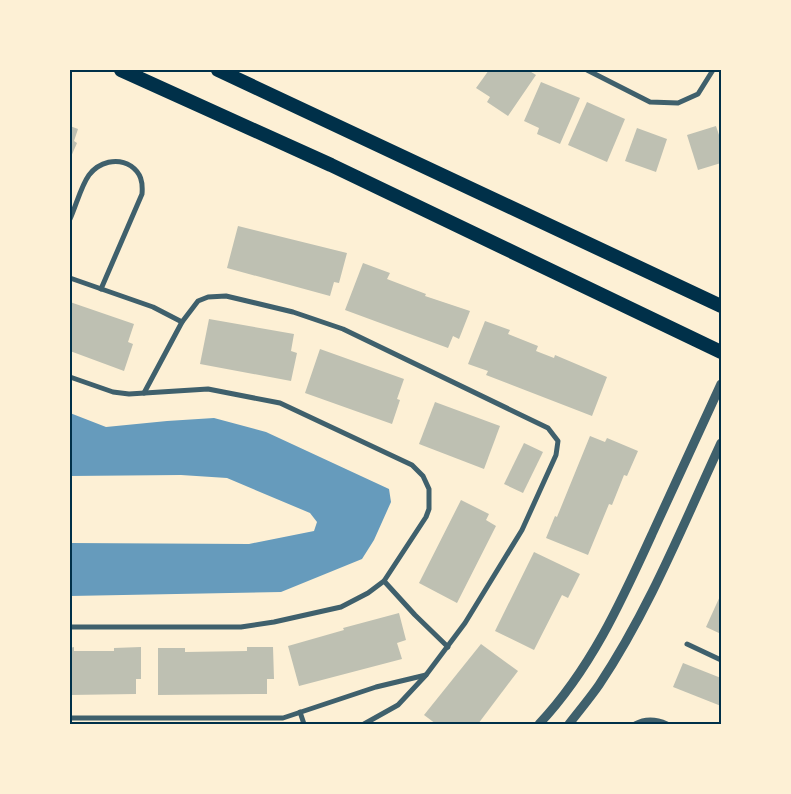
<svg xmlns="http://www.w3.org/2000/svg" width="791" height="794" font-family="Helvetica,sans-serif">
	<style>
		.water { fill: #669bbc }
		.building { fill: #bec0b2 }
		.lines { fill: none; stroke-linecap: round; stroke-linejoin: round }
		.minor { stroke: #3f606c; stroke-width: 5 }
		.tertiary { stroke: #3f606c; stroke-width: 9 }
		.trunk { stroke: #003049; stroke-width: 14 }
		.neatline { fill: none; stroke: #003049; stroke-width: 2 }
	</style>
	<rect width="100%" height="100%" fill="#fdf0d5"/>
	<polygon class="water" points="70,413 106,427 167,421 214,418 266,432 389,489 391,502 374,540 362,559 281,592 70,596 70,543 249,544 314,531 317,522 310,513 227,478 181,475 70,476"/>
	<g class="building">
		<polygon points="489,70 528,70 536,75 508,116 487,102 490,97 476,88"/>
		<polygon points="541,82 580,98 560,144 537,134 539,128 524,121"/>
		<polygon points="587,102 625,119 607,162 568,145"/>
		<polygon points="70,126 78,129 74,141 77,143 70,159"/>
		<polygon points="716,126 721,141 721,163 698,170 687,135"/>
		<polygon points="637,128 667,139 656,172 625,161"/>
		<polygon points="238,226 347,253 339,283 334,282 330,296 227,268"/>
		<polygon points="363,263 390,273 387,279 426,294 425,296 470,311 459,339 453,336 448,348 345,310"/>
		<polygon points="70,302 134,324 128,342 133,344 124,371 70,351"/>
		<polygon points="209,319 294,334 291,351 297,353 291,381 200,364"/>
		<polygon points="485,321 510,330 508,334 538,346 536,351 554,358 555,355 607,377 592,416 486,375 488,371 468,364"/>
		<polygon points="320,349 404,379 397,399 400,400 392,424 305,393"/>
		<polygon points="435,402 500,426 484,469 419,444"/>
		<polygon points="590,436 605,442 607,438 638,451 627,476 624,475 612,505 609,504 588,555 546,538 555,516 557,517"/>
		<polygon points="524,443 543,452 523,493 504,484"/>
		<polygon points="461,500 489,514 486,520 496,526 457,603 419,583"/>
		<polygon points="534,552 580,574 568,598 562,595 534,650 495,631"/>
		<polygon points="721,594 721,634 706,627"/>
		<polygon points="399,613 406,640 397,643 402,659 299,686 288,646 344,630 343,628"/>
		<polygon points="481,644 518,671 478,724 436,724 424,715"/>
		<polygon points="74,647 74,651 114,651 114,648 141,647 141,679 136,679 136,694 70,695 70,648"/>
		<polygon points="247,647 273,647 274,679 267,679 267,694 158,695 158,648 185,648 185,652 247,651"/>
		<polygon points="683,663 721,678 721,706 673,687"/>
	</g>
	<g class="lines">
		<g class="minor">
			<polyline points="587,70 650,102 678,103 698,94 713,70"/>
			<path d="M70 219C76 206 81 186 89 175 99 162 117 157 131 166 141 173 143 182 142 194L101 289"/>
			<polyline points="70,278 153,307 182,322"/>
			<polyline points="70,377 113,392 129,394 208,389 280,403 412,465 423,476 429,489 429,509 426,517 384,581 368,593 341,607 274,622 241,627 70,627"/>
			<polyline points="144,393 182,322 198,301 208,297 226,296 293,312 343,329 548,428 558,441 556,455 522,530 465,623 426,675 398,705 364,724"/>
			<polyline points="384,581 415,615 448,647"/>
			<polyline points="687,644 721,660"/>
			<polyline points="300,712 304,724"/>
			<polyline points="70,718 283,718 376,687 426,675"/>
			<path d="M635 724C646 718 656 719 667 724"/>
		</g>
		<g class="tertiary">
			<path d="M539 724C591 669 622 600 653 532 676 483 698 433 721 384"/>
			<path d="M569 724C579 711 590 698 599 685 649 610 683 525 721 443"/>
		</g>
		<g class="trunk">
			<polyline points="121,70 331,165 721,352"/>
			<polyline points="218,70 721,306"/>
		</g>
	</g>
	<rect width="791" height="794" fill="none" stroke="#fdf0d5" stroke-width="142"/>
	<rect x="71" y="71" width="649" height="652" class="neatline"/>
</svg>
